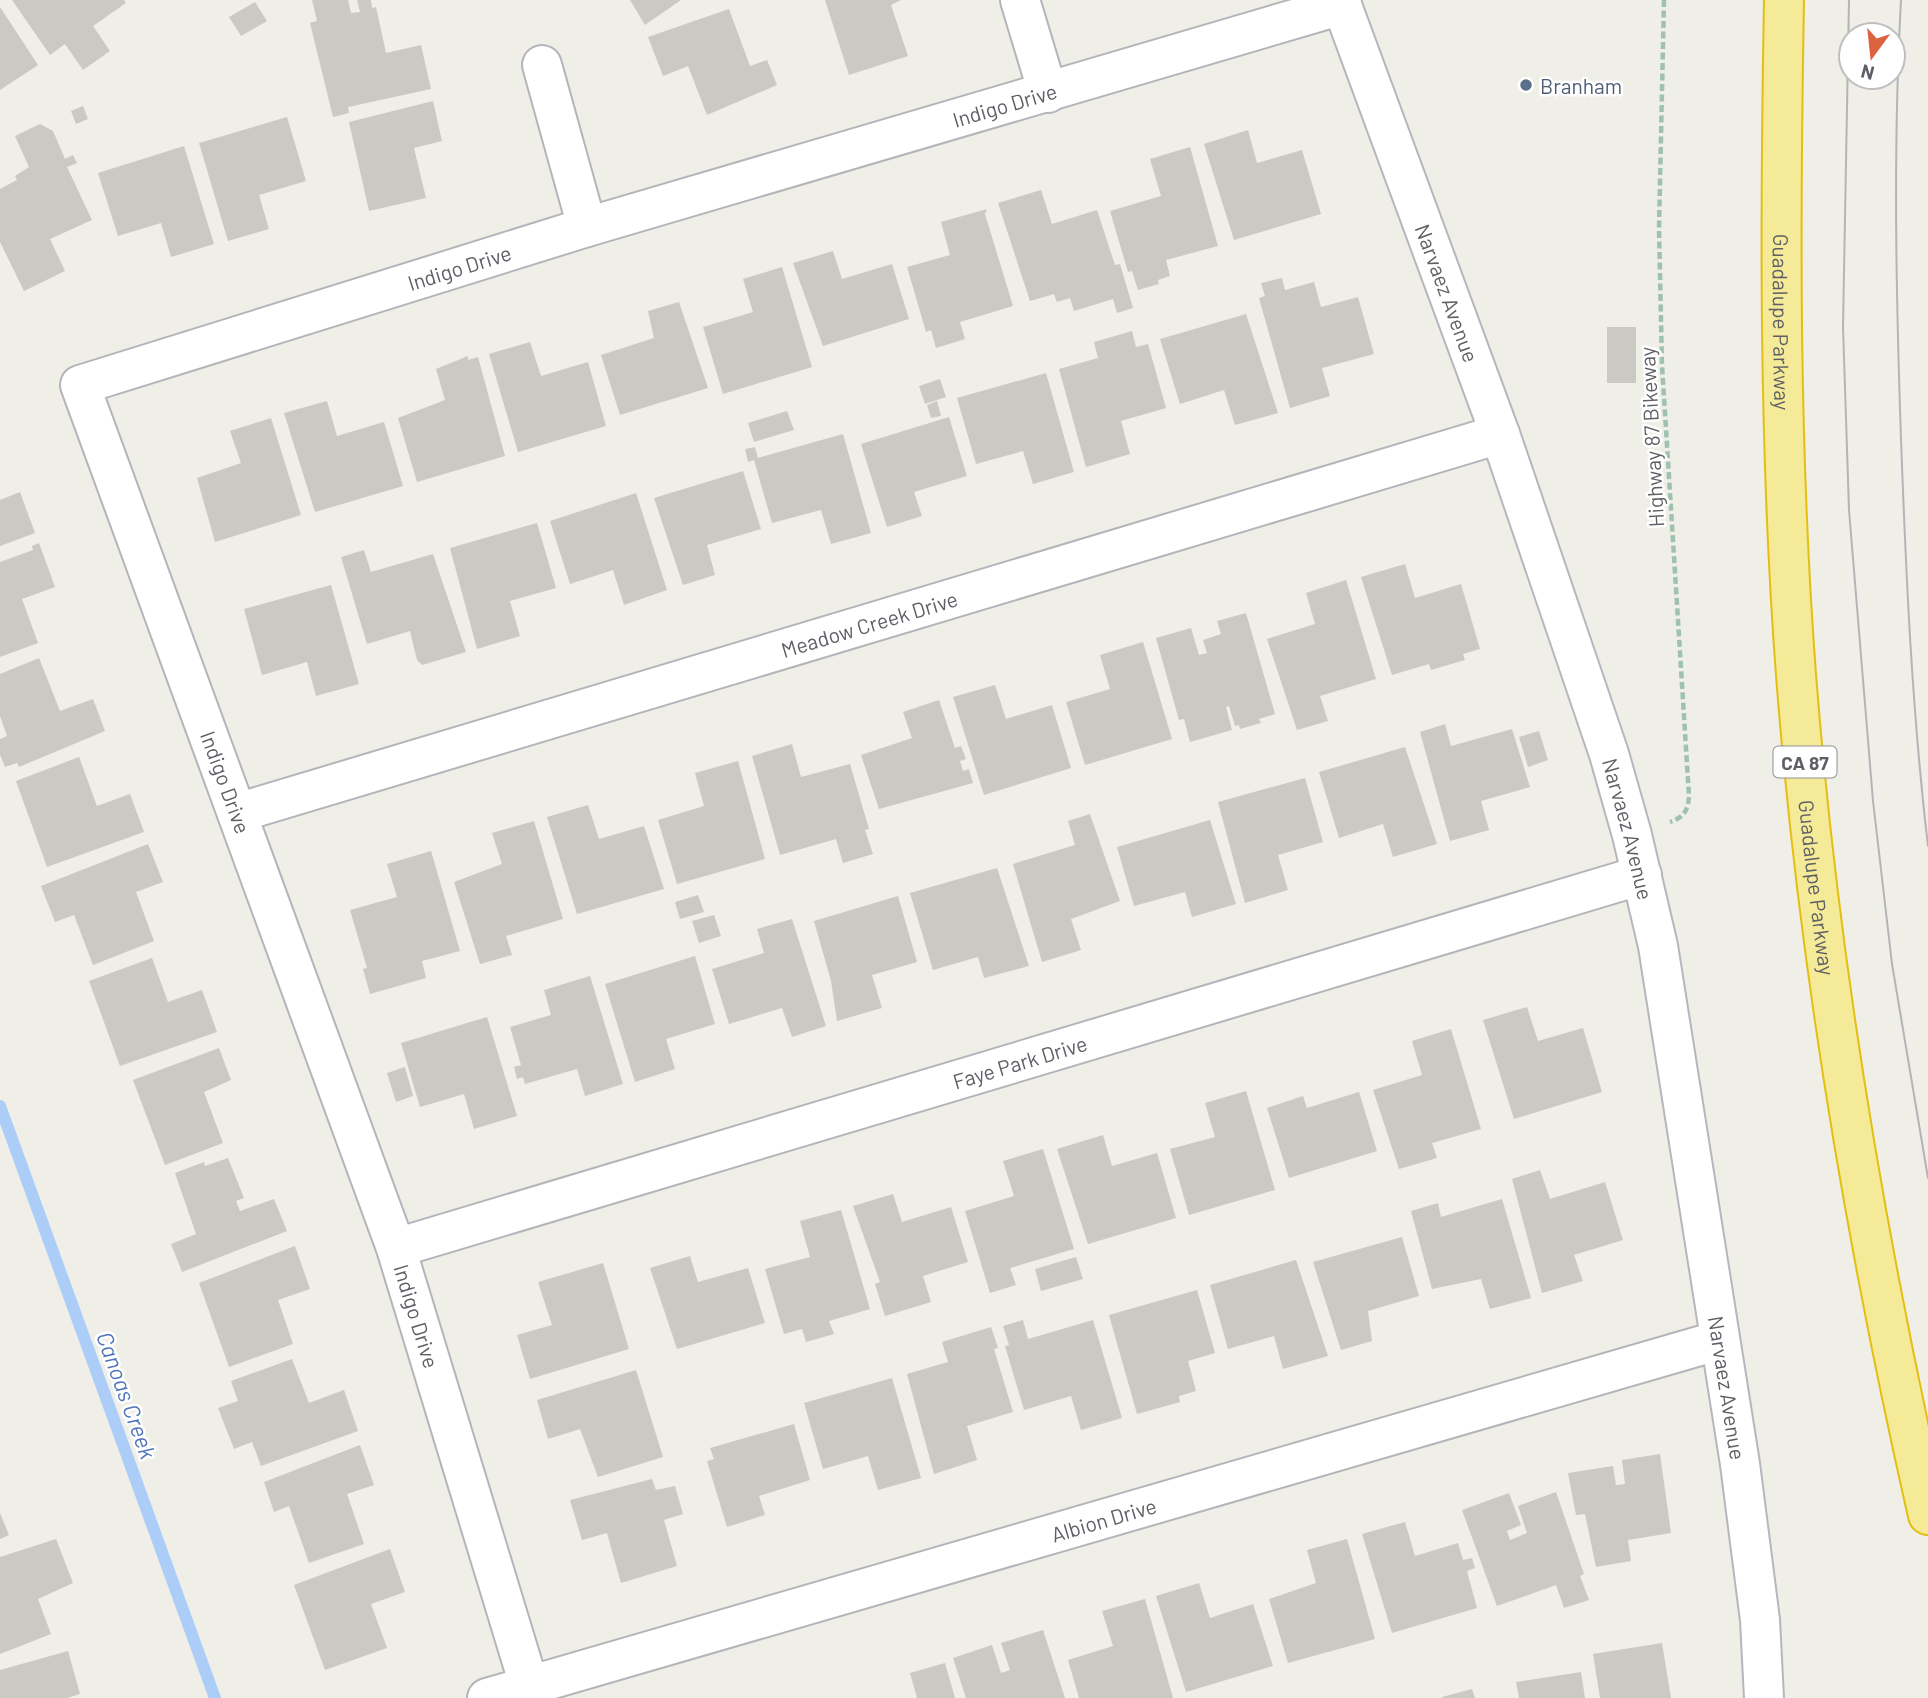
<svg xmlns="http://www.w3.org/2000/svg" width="1928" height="1698" font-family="Barlow,sans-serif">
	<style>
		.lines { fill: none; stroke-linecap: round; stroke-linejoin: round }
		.stream { stroke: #adcdf9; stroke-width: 12 }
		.building { fill: #cbc9c3 }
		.street-casing { stroke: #b4b5ba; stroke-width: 42 }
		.secondary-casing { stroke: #b5b7bd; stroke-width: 42 }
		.highway-casing { stroke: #e4bf12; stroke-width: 42 }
		.path { stroke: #9ec2ad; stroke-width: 4.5; stroke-dasharray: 7 3.5; stroke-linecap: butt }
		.street { stroke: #fff; stroke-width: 38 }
		.secondary { stroke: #fff; stroke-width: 38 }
		.highway { stroke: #f5ea98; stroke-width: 38 }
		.tram { stroke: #b4b4b6; stroke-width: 2 }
		.service-dot { fill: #5c6f8a; stroke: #fff; stroke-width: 2.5 }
		.labels { text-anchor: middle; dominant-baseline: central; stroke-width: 5; stroke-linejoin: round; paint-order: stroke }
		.shield { fill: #fff; stroke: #8e9094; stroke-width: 2 }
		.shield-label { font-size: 19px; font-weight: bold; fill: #5e6066 }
		.service-label { font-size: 21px; fill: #4e5e75; stroke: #fff; text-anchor: start }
		.street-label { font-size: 21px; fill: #5e6066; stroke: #fff }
		.water-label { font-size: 23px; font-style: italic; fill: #5176bb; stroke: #fff }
	</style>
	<rect width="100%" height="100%" fill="#efeee7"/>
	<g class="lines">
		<polyline class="stream" points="0,1106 215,1698"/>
	</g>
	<g class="building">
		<polygon points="12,0 124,0 126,3 93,26 110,51 83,70 65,44 50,55"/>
		<polygon points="312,0 348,0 351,13 360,12 357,0 371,0 372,8 376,7 386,53 421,45 431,89 348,107 349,113 333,117 310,23 317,21"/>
		<polygon points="630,0 681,0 645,25"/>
		<polygon points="825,0 901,0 891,5 908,56 849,75"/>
		<polygon points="255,2 267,21 241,36 229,17"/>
		<polygon points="0,7 38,65 0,90"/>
		<polygon points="729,9 750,66 767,60 777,85 707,115 688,66 663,76 648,37"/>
		<polygon points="433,101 442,141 414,148 426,198 369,211 349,122"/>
		<polygon points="83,106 88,119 76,124 71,111"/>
		<polygon points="287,117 306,181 259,195 269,229 228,241 199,143"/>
		<polygon points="40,124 53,131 65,159 73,155 77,163 67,167 92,220 50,239 65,271 24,291 0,242 0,189 17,180 15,176 29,167 15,136"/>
		<polygon points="1248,130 1257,163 1302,150 1321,214 1234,240 1204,144"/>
		<polygon points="184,146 214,244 171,257 161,223 118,236 98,173"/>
		<polygon points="1190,147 1218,246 1166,260 1170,276 1158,280 1159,284 1138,290 1132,271 1128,272 1110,211 1161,196 1150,159"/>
		<polygon points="1041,190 1052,224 1097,210 1115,265 1120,264 1133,308 1117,313 1113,299 1074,311 1070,298 1057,302 1054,294 1030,301 998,203"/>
		<polygon points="987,209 985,214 1013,306 960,322 965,339 936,348 931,330 926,332 907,267 950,255 941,222"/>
		<polygon points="833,251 842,279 892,264 909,319 823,346 793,263"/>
		<polygon points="782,267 812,367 723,394 703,327 753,312 743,279"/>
		<polygon points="1282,278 1285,290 1314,282 1321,307 1358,297 1374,354 1322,368 1330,396 1290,408 1259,298 1265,296 1261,283"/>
		<polygon points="679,302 708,388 620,415 601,355 654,338 648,311"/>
		<polygon points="1246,314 1278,413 1235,425 1224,390 1180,404 1160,339"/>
		<rect x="1607" y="327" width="29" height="56"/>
		<polygon points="1132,331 1136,347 1148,344 1166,408 1121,421 1130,454 1086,467 1059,369 1098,358 1094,342"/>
		<polygon points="530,342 541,376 588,362 606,426 518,452 489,354"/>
		<polygon points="468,356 468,360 478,357 505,456 417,482 398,418 445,400 436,369"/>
		<polygon points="1046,373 1074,472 1033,484 1023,451 976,464 957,398"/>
		<polygon points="940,379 946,397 925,404 919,386"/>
		<polygon points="327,401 337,436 384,422 403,486 315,512 284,413"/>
		<polygon points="937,401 941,416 931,418 927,405"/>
		<polygon points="787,411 794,430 754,442 748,423"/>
		<polygon points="949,417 967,476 914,492 922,516 887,527 861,444"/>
		<polygon points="271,418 301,515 215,542 197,478 241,463 230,431"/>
		<polygon points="843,434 871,533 831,544 821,510 772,523 754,460 748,462 745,449 755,447 758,458"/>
		<polygon points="743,471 761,529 707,545 715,575 683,585 654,498"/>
		<polygon points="20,492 35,533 0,546 0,500"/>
		<polygon points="636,493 667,590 624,605 613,570 570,584 550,521"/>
		<polygon points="537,523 556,588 510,601 520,636 477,649 450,548"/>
		<polygon points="39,543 55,587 22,599 38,643 0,657 0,562 33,550 32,546"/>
		<polygon points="364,550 371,572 433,554 466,652 422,665 417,660 410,631 367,644 341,557"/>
		<polygon points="1405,564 1415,598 1461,584 1480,649 1463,654 1465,660 1431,670 1429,664 1392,675 1361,577"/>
		<polygon points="1346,580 1376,679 1320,696 1328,721 1297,730 1267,639 1315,624 1306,593"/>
		<polygon points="331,585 359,684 316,696 307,662 262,675 244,609"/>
		<polygon points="1246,613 1275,714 1259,719 1261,723 1240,729 1239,725 1235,726 1229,706 1226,707 1232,730 1190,742 1184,719 1179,720 1156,638 1191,628 1199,655 1207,653 1203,640 1221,634 1217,621"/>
		<polygon points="1143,642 1172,739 1085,765 1066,702 1110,689 1100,655"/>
		<polygon points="39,658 60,711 93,699 105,731 19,767 17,763 5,767 0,755 0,739 7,736 0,716 0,674"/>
		<polygon points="995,685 1006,719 1052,705 1071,768 984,795 953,697"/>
		<polygon points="939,700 955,748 961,746 966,759 960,761 963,771 969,769 973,783 879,809 861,755 912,738 903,712"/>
		<polygon points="1445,724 1451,746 1512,729 1530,787 1481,801 1489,830 1450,841 1420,732"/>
		<polygon points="1539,731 1548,760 1528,767 1519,737"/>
		<polygon points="792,744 801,777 850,764 869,829 865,830 873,854 843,863 836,839 780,855 752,756"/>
		<polygon points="1405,747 1437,844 1393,857 1383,824 1339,838 1319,772"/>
		<polygon points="79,757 97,806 130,794 144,832 47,867 16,781"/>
		<polygon points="738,761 765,859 677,884 658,820 704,806 695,773"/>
		<polygon points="1305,778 1323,842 1278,855 1288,890 1245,903 1218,802"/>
		<polygon points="588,805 599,839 644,826 664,889 577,914 547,817"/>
		<polygon points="1090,814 1120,901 1071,919 1081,950 1042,962 1013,864 1075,845 1068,821"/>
		<polygon points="1210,820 1236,904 1192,917 1185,892 1134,906 1117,847"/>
		<polygon points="534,821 563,919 506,936 512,955 480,964 454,882 502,864 492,833"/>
		<polygon points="148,844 163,882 136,892 154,941 93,965 74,915 55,922 41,886"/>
		<polygon points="431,851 460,951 422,961 426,978 370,994 363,969 367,968 350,910 397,897 387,864"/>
		<polygon points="997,868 1029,966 984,978 978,957 933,970 910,893"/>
		<polygon points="698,895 704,912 680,919 675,902"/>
		<polygon points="898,896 917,962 872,975 882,1008 837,1021 831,981 814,921"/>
		<polygon points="714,915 721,936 699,943 692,921"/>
		<polygon points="792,919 826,1026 792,1037 782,1008 729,1024 712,969 764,953 757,929"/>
		<polygon points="695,956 715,1024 666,1039 675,1069 635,1082 605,984"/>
		<polygon points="152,958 168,1002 202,990 217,1032 120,1066 89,981"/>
		<polygon points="590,976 623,1084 585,1096 577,1069 525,1084 523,1077 517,1079 514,1067 521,1065 510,1027 551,1015 544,990"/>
		<polygon points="1527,1007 1538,1041 1583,1028 1602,1092 1514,1119 1483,1020"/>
		<polygon points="487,1017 517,1116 474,1129 464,1094 420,1107 401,1043"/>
		<polygon points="1451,1029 1481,1129 1432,1143 1437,1158 1399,1169 1373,1090 1422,1075 1412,1041"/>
		<polygon points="219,1048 231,1080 204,1092 223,1143 165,1165 133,1080"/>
		<polygon points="405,1067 413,1096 396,1102 387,1073"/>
		<polygon points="1246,1091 1275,1190 1189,1215 1170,1149 1215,1137 1205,1103"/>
		<polygon points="1359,1092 1377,1151 1289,1178 1267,1108 1303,1096 1307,1108"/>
		<polygon points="1103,1135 1112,1166 1157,1153 1176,1218 1088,1244 1057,1149"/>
		<polygon points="1043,1149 1074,1249 1010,1268 1016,1285 990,1293 965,1211 1014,1196 1003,1161"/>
		<polygon points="228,1158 244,1198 236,1201 240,1211 274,1199 287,1231 182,1272 171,1244 196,1234 175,1173 204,1162 205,1166"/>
		<polygon points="1540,1170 1550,1199 1605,1182 1623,1240 1574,1255 1583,1281 1542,1293 1512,1179"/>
		<polygon points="893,1194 902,1222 951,1207 968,1262 923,1276 931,1302 885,1316 875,1284 880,1282 853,1206"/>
		<polygon points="1502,1199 1531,1298 1490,1309 1481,1279 1432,1289 1411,1211 1438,1203 1441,1217"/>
		<polygon points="841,1210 870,1309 829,1321 834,1334 806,1342 802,1329 784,1334 765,1269 810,1257 800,1221"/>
		<polygon points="1402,1237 1419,1296 1368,1311 1372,1341 1341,1350 1313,1262"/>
		<polygon points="295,1246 310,1289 278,1300 293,1344 229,1367 199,1283"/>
		<polygon points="690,1256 698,1282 748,1268 765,1323 677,1349 650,1268"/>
		<polygon points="1076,1257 1083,1279 1041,1291 1035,1269"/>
		<polygon points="1296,1260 1328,1356 1283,1369 1274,1336 1228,1349 1210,1285"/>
		<polygon points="603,1263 629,1349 530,1379 517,1335 552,1325 538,1282"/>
		<polygon points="1197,1290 1215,1353 1188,1361 1196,1391 1179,1396 1180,1402 1137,1414 1109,1315"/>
		<polygon points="1023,1320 1028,1339 1093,1320 1122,1418 1081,1430 1071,1396 1024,1410 1005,1346 1009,1345 1003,1326"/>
		<polygon points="991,1327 998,1348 994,1349 1013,1412 967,1426 977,1460 934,1474 907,1374 948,1362 942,1342"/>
		<polygon points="292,1359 309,1403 344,1390 358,1431 261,1466 252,1442 234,1449 218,1408 238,1401 231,1381"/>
		<polygon points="636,1370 663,1457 598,1477 580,1429 548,1439 537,1400"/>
		<polygon points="892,1378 921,1478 878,1490 868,1456 823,1469 804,1403"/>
		<polygon points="794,1424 810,1480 759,1496 765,1515 727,1527 707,1461 714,1459 710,1448"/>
		<polygon points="360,1445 374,1485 347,1494 364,1544 309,1563 289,1506 274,1512 264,1482"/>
		<polygon points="1660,1454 1671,1533 1628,1540 1631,1561 1596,1567 1585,1514 1576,1515 1568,1473 1613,1466 1616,1485 1625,1484 1622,1460"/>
		<polygon points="652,1479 656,1490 675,1486 683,1514 664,1520 677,1566 621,1583 607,1533 582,1540 570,1500"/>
		<polygon points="1556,1492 1584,1574 1580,1576 1589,1600 1564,1608 1556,1585 1497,1606 1462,1510 1509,1493 1521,1525 1507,1531 1510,1540 1527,1533 1518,1506"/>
		<polygon points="0,1513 9,1535 0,1539"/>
		<polygon points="1405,1522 1415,1556 1458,1543 1463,1560 1472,1558 1475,1568 1467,1571 1477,1608 1392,1633 1362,1534"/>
		<polygon points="56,1539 73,1583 38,1599 51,1634 0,1654 0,1557"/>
		<polygon points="1347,1539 1375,1639 1288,1663 1269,1599 1316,1583 1307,1550"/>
		<polygon points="390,1549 405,1592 371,1604 387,1648 325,1670 294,1585"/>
		<polygon points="1199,1583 1210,1618 1253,1604 1273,1666 1186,1692 1156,1596"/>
		<polygon points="1145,1599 1173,1698 1079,1698 1068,1660 1113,1646 1102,1611"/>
		<polygon points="1043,1630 1065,1698 966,1698 953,1658 992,1645 1001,1673 1010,1670 1001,1643"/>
		<polygon points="1662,1643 1671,1698 1600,1698 1593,1654"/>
		<polygon points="68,1651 80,1694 67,1698 0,1698 0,1670"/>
		<polygon points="945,1663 955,1698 917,1698 910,1673"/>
		<polygon points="1581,1672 1585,1698 1519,1698 1516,1682"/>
		<polygon points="1472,1689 1475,1698 1442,1698 1442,1697"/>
	</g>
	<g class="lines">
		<g class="street-casing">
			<g id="street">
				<polyline points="1020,0 1048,93"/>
				<polyline points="542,65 587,227"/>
				<path id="s1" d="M237 813 1500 434"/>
				<path id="s2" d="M396 1248 1642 875"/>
				<path id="s3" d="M529 1685 396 1248 80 385 587 227 1342 5"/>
				<path id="s4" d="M487 1698 1720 1340"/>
			</g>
		</g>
		<g class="secondary-casing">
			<g id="secondary">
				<path id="s5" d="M1340 0 1500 434 1609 754 1632 835 1658 946 1740 1464 1760 1620 1764 1698"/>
			</g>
		</g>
		<g class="highway-casing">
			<g id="highway">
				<path id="s6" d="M1784 0C1780 225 1779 450 1796 675 1818 958 1865 1238 1928 1515"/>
			</g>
		</g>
		<path class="path" d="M1664 0 1659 228 1662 365 1689 796C1688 811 1684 817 1670 822"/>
		<use href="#street" class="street"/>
		<use href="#secondary" class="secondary"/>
		<use href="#highway" class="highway"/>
		<g class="tram">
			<polyline points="1849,0 1843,327 1849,510 1873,801 1892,964 1928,1178"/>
			<path d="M1901 0C1893 146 1896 293 1901 439 1906 575 1912 711 1928 846"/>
		</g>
	</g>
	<circle class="service-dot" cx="1526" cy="85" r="7"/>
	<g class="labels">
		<rect class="shield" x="1773.5" y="746.5" width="63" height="31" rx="5"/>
		<g class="shield-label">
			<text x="1805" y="762">CA 87</text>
		</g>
		<g class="service-label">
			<text x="1540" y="85">Branham</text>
		</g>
		<g class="street-label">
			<text stroke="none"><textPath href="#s3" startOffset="2342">Indigo Drive</textPath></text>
			<text stroke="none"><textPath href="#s3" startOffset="1773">Indigo Drive</textPath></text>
			<text stroke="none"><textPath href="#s5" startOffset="312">Narvaez Avenue</textPath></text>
			<text stroke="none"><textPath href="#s6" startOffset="322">Guadalupe Parkway</textPath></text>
			<text transform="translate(1651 437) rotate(-93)">Highway 87 Bikeway</text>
			<text stroke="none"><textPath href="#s1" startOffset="660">Meadow Creek Drive</textPath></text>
			<text transform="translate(226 782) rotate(70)">Indigo Drive</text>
			<text stroke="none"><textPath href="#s5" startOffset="878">Narvaez Avenue</textPath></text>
			<text stroke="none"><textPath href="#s6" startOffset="889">Guadalupe Parkway</textPath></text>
			<text stroke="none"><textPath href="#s2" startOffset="651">Faye Park Drive</textPath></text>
			<text transform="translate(417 1316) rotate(73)">Indigo Drive</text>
			<text stroke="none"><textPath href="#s5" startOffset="1446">Narvaez Avenue</textPath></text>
			<text stroke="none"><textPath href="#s4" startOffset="642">Albion Drive</textPath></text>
		</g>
		<g class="water-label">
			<text transform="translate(127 1395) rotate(70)">Canoas Creek</text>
		</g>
	</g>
	<g transform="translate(1872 56) rotate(195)"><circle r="33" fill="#ffffff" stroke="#bfbfc2" stroke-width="2"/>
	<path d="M0-5L12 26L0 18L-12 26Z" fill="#dc6240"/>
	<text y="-10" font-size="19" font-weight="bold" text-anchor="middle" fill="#5e6066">N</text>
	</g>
</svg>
